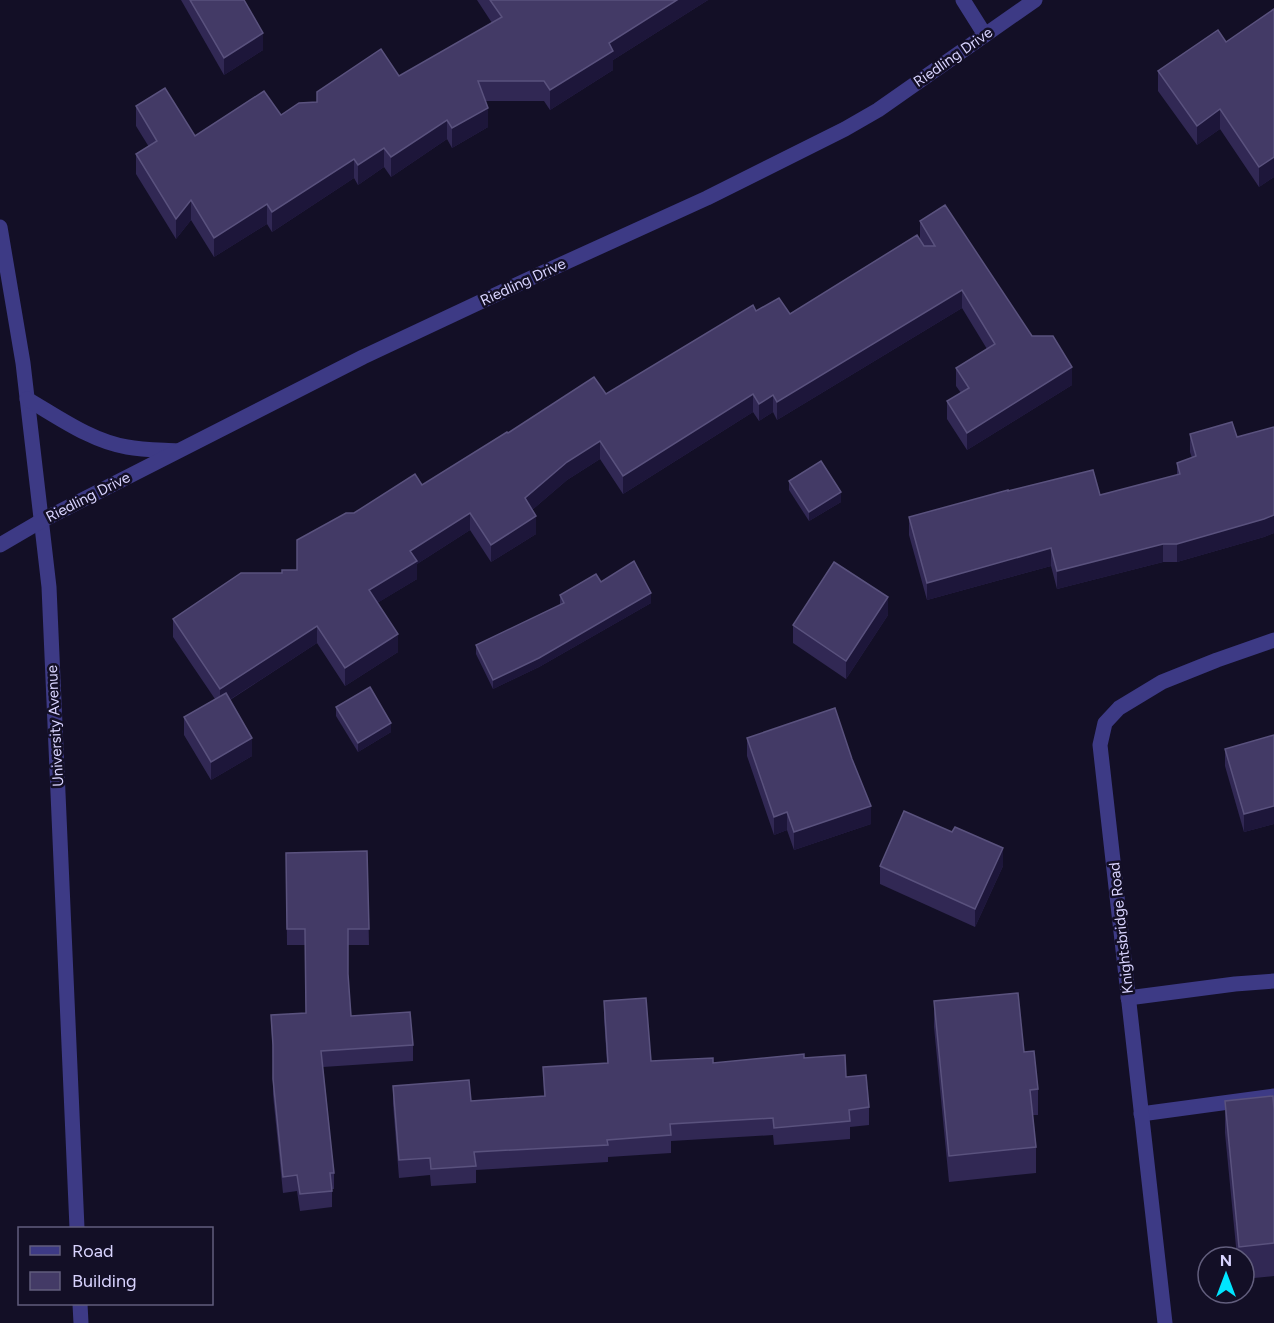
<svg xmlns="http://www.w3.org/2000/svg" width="1274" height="1323" font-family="Figtree,sans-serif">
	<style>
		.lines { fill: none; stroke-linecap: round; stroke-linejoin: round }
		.lane { stroke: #3d3a85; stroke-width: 15 }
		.street { stroke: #3d3a85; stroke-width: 15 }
		.wall { fill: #312854 }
		.shaded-wall { fill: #1d163a }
		.building { fill: #433a66; stroke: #5a527e; stroke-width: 1.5 }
		.labels { text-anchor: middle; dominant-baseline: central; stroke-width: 5; stroke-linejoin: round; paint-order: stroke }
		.street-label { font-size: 15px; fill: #d9d4ff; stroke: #130f26 }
	</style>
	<rect width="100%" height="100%" fill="#130f26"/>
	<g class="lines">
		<g class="lane">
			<polyline points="1128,998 1235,984 1274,981"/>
			<polyline points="1141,1114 1274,1096"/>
		</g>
		<g class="street">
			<polyline points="963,0 985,35"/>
			<polyline points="0,227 23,363 49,587 77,1228"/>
			<path d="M27 399C58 417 91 441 127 447 143 450 161 450 177 451"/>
			<polyline points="0,545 41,521 363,357 529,279 707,198 845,129 878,110 1035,0"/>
			<polyline points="80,1304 81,1323"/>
			<polyline points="1165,1323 1100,745 1105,723 1119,708 1162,682 1217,660 1274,640"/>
		</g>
	</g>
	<g class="wall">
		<polygon points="181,0 244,0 263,50 224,75"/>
		<polygon points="477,0 708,0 613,60 613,70 550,110 544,101 486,101 488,127 452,148 447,139 391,177 384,167 358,185 354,178 272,232 267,224 214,257 191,220 176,239 136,174 136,154 149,147 136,126 136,106 195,136 281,115 317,102 399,76 492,23"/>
		<polygon points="1274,9 1274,177 1259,187 1220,129 1197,145 1158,91 1158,71 1226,42"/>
		<polygon points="920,221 1032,336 1072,385 967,450 947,419 947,401 961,393 956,386 956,368 987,349 962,308 777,420 773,412 759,421 753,412 623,494 600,459 567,480 532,510 536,534 491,562 470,530 417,564 417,579 377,603 398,652 345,686 317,643 230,700 252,756 211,780 184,735 184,717 215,699 173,637 173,619 282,573 297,570 354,513 422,485 508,433 606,394 756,311 790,314 920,239"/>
		<polygon points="1274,427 1274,533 1264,537 1177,562 1163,562 1057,589 1051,566 927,600 909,535 909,517 1100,495 1177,475 1177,463 1192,458 1190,452 1190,434 1237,437"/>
		<polygon points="789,481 841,502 809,521 789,490"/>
		<polygon points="601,582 651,603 539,667 493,689 476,654 476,645 560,605 560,595"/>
		<polygon points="888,615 846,679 793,643 793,625"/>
		<polygon points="336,707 391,732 358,752 336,716"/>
		<polygon points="1274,735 1274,824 1244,832 1225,766 1225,749"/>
		<polygon points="747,738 871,824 794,850 787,830 774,835 747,756"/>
		<polygon points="367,851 369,945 348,945 348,974 351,1016 413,1045 413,1061 323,1067 334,1173 334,1189 332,1189 332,1207 300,1211 297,1191 283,1193 273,1095 273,1061 271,1015 306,1013 305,945 287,945 286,853"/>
		<polygon points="880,866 1003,866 975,927 880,884"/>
		<polygon points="604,1001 651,1061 713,1063 804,1058 846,1077 869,1107 869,1125 850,1127 850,1139 774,1145 773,1135 671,1141 671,1153 608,1157 608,1162 476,1170 476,1183 431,1186 430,1175 399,1178 393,1104 393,1086 471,1101 544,1096 543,1067 607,1063 604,1018"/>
		<polygon points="934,1001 1024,1052 1038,1089 1038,1115 1033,1115 1036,1147 1036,1173 949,1182 934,1027"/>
		<polygon points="1225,1101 1274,1110 1274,1276 1244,1279 1244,1257 1237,1257 1225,1133"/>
	</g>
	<g class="shaded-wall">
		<polygon points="677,0 708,0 613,60 613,70 550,110 550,90 609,43"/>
		<polygon points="263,33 263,50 224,75 224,58"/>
		<polygon points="488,108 488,127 452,148 452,128"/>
		<polygon points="1220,109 1220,129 1197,145 1197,126"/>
		<polygon points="447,120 447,139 391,177 391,157"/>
		<polygon points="384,148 384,167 358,185 358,165"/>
		<polygon points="1274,157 1274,177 1259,187 1259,167"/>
		<polygon points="354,159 354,178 272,232 272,212"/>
		<polygon points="191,200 191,220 176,239 176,219"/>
		<polygon points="267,204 267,224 214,257 214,238"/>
		<polygon points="962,290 962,308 777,420 777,402"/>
		<polygon points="1072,367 1072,385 967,450 967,433"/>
		<polygon points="753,394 753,412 623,494 623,476"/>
		<polygon points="773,395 773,412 759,421 759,404"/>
		<polygon points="600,441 600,459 567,480 525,516 525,498 567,462"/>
		<polygon points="841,492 841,502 809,521 809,512"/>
		<polygon points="470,513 470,530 417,564 417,579 369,608 369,590 410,551"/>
		<polygon points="1274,515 1274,533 1264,537 1177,562 1177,544"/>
		<polygon points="536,516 536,534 491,562 491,545"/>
		<polygon points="1163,544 1163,562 1057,589 1057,571"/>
		<polygon points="1051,548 1051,566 927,600 927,583"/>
		<polygon points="651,593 651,603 539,667 493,689 493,680"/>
		<polygon points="888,597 888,615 846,679 846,661"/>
		<polygon points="317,626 317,643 220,706 220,689"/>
		<polygon points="398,634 398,652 345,686 345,668"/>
		<polygon points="391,723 391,732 358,752 358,743"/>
		<polygon points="252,738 252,756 211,780 211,762"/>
		<polygon points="871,806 871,824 794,850 794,832"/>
		<polygon points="1274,806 1274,824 1244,832 1244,814"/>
		<polygon points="787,812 787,830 774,835 774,817"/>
		<polygon points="1003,848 1003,866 975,927 975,909"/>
	</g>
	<g class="building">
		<polygon points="190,0 244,0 263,33 224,58"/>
		<polygon points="490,0 677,0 609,43 613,51 550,90 544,81 478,81 488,108 452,128 447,120 391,157 384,148 358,165 354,159 272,212 267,204 214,238 191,200 176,219 136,154 157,141 136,106 165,88 195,136 264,91 281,115 299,103 317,102 317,92 381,49 399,76 502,17"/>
		<polygon points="1274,9 1274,157 1259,167 1220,109 1197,126 1158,71 1218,30 1226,42"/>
		<polygon points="945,205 1032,336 1053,336 1072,367 967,433 947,401 969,388 956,368 995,344 962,290 777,402 773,395 759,404 753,394 623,476 600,441 567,462 525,498 536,516 491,545 470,513 410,551 417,561 369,590 398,634 345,668 317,626 220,689 173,619 241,573 282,573 282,570 297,570 297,540 346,513 354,513 415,474 422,485 507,432 508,433 594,377 606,394 753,305 756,311 779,298 790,314 917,235 924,246 935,246 920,221"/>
		<polygon points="1232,422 1237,437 1274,427 1274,515 1264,519 1177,544 1163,544 1057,571 1051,548 927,583 909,517 1008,490 1008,491 1093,470 1100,495 1180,474 1177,463 1196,456 1190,434"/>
		<polygon points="821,461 841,492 809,512 789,481"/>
		<polygon points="634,561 651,593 539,658 493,680 476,645 564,603 560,595 596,574 601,582"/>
		<polygon points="834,562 888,597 846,661 793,625"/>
		<polygon points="370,687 391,723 358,743 336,707"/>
		<polygon points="226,693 252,738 211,762 184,717"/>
		<polygon points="835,708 852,759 871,806 794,832 787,812 774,817 747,738"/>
		<polygon points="1274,735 1274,806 1244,814 1225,749"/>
		<polygon points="904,811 952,832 955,827 1003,848 975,909 880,866"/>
		<polygon points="367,851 369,929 348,929 348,974 351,1016 410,1012 413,1045 321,1051 334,1173 330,1173 332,1191 300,1194 297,1175 283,1177 273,1079 273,1045 271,1015 306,1013 305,929 287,929 286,853"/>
		<polygon points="1018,993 1024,1052 1034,1051 1038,1089 1030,1090 1036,1147 949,1156 934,1001"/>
		<polygon points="646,998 651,1061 713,1058 713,1063 804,1054 804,1058 845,1055 846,1077 866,1075 869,1107 849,1110 850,1121 774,1128 773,1118 670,1124 671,1135 607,1140 608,1145 474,1152 476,1166 431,1169 430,1158 399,1160 393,1086 469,1080 471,1101 545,1096 543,1067 608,1063 604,1001"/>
		<polygon points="1273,1096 1274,1110 1274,1243 1239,1247 1225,1101"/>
	</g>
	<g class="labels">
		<g class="street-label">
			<text transform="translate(953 57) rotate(-35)">Riedling Drive</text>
			<text transform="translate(523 282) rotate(-25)">Riedling Drive</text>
			<text transform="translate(88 497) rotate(-27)">Riedling Drive</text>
			<text transform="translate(55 726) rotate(-93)">University Avenue</text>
			<text transform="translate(1121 928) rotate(-96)">Knightsbridge Road</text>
		</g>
	</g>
	<rect x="18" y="1227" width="195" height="78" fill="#130f26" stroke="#625e7d" stroke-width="1.5"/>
	<rect x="30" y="1246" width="30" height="9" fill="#3d3a85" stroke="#625e7d" stroke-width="1.5"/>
	<text x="72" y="1257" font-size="18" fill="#d9d4ff">Road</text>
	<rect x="30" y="1272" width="30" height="18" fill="#433a66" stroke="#625e7d" stroke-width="1.5"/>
	<text x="72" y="1287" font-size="18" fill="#d9d4ff">Building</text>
	<g transform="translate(1226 1275)"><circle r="28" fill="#130f26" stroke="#625e7d" stroke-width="1.5"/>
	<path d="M0-4.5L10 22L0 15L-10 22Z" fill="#00e5ff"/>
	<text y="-9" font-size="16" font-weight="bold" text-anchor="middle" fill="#d9d4ff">N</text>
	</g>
</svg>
